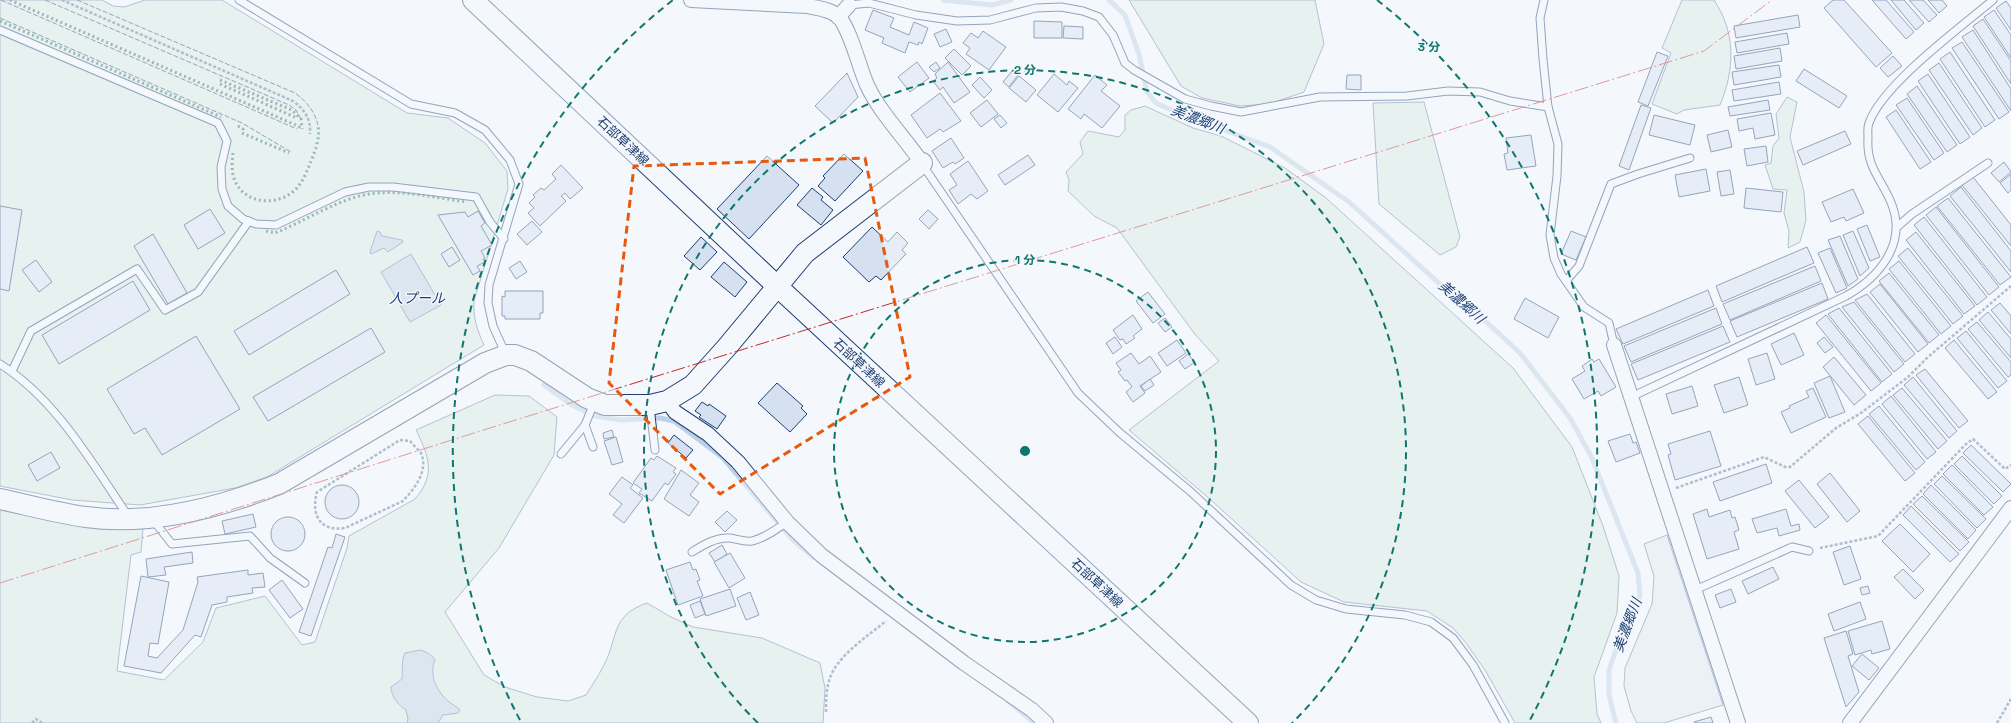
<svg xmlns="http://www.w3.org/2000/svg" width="2011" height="723" font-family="'Space Grotesk','Noto Sans JP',sans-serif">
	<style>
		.green { fill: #d7e8df; stroke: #687fa3 }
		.parking { fill: #e3e8f0; stroke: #687fa3 }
		.water { fill: #bed0e5; stroke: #687fa3 }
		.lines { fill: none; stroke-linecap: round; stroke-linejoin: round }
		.stream { stroke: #bed0e5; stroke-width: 5 }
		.building { fill: #d5e0f0; stroke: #1d3f73 }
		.lane-casing { stroke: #1d3f73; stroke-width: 9 }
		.street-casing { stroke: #1d3f73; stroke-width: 16 }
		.secondary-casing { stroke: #1d3f73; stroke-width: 22 }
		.path { stroke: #5e769c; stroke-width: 2.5; stroke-dasharray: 3 2; stroke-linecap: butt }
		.lane { stroke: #f4f7fb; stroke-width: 7 }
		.street { stroke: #f4f7fb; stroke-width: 14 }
		.secondary { stroke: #f4f7fb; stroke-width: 20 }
		.hedge { stroke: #2c6c60; stroke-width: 3; stroke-dasharray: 2 3; stroke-linecap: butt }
		.fence { stroke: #1d3f73; stroke-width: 1; stroke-dasharray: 5 2; stroke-linecap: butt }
		.power { stroke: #c62828; stroke-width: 1; stroke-dasharray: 14 3 2 3; stroke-linecap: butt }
		.marked { fill: none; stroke: #e8590c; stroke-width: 3; stroke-dasharray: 8 5; stroke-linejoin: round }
		.ring { fill: none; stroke: #0f766e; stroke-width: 2; stroke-dasharray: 7 5 }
		.labels { text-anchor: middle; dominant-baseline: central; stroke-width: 3; stroke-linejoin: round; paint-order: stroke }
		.street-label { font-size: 13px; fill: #1d3f73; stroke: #f4f7fb }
		.water-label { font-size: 14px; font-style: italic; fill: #1d3f73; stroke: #f4f7fb }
		.centre { fill: #0f766e; stroke: #f4f7fb; stroke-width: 2 }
		.ring-label { font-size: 12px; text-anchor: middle; font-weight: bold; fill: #0f766e; stroke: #f4f7fb; stroke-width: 3; stroke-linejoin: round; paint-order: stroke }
	</style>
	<rect width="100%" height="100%" fill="#f4f7fb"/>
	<g class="green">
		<path d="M0 0H102L113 6 124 7 145 0H222L407 113 448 118 485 143 507 171 508 189 474 301C473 317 477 330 484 345L267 477 235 488 140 505 72 500 0 486Z"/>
		<polygon points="1129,0 1315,0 1324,44 1304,92 1269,104 1240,106 1202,98 1181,86"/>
		<path d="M1682 0H1714C1736 33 1735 69 1720 105L1684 110 1677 114 1652 104 1671 53 1662 48Z"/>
		<polygon points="1787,97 1797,102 1790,137 1804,192 1806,220 1800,242 1788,248 1789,231 1784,213 1787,190 1773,189 1765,165 1771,163 1773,146 1779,138 1776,114"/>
		<polygon points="1424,102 1460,237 1456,247 1440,255 1379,204 1373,103"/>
		<polygon points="1145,106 1193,128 1221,136 1285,168 1326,198 1513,368 1572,447 1603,526 1619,576 1617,613 1594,677 1597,714 1601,723 1515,723 1485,670 1466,643 1453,628 1427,611 1344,602 1301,582 1211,500 1129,430 1219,361 1194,333 1117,228 1094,216 1068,191 1069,180 1066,172 1083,154 1080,142 1088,131 1119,137 1125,130 1125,115 1131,110"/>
		<path d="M495 395 529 396 557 417 554 455 499 548 445 612 484 675 505 687 537 697 568 701 586 695C592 685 599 675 604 665 619 636 610 616 647 603L669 616 693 627 762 638 820 663 825 688 823 723H0V510L100 529 143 528 141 552 131 555 117 671 164 680 203 642 216 608 265 596 302 645 315 642 347 548 349 536 415 499C436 475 429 456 416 430Z"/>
	</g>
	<polygon class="parking" points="1667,535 1723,705 1664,723 1637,723 1631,711 1624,686 1625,668 1652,604 1654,576 1644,544"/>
	<g class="water">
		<polygon points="377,231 380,232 382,236 402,240 403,242 388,252 384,248 371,254 370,252"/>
		<polygon points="411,254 441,305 410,322 381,272"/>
		<path d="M420 650C427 652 431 654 435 660 429 674 436 690 447 700 451 704 456 706 460 710L458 713 443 715 438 723H407L408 719 406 710C398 705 391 696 391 687L402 679C403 670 401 660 405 653Z"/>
	</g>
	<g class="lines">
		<g class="stream">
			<polyline points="943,0 992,5 1011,0"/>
			<polyline points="1109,0 1125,15 1139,54 1147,92 1156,103 1178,113 1270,147 1349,202 1441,285 1481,317 1520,353 1570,418 1591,456 1638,573 1640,595 1632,618 1618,644 1609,670 1609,695 1616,723"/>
			<polyline points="544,385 572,405 595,416 621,420 660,418 674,421 722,457 792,539 813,557"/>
			<polyline points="1008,701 1034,723"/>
		</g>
	</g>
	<g class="building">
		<polygon points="1833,0 1844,0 1892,53 1876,67 1824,8"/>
		<polygon points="1872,0 1886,0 1914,32 1906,39"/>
		<polygon points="1891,0 1904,0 1924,23 1916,30"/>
		<polygon points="1909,0 1923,0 1937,15 1929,22"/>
		<polygon points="1928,0 1942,0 1947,6 1939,13"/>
		<polygon points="2006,1 2011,8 2011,30 1996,8"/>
		<polygon points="873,10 894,18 890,27 909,35 914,22 928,28 922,44 919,42 918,45 909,42 905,53 882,43 884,38 865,30"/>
		<polygon points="1994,10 2011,35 2011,58 1984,17"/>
		<polygon points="1798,15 1800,27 1736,38 1734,26"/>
		<polygon points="1983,19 2011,61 2011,84 1973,26"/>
		<polygon points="1034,21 1062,22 1062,38 1034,38"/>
		<polygon points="1064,26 1083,27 1083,39 1063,38"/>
		<polygon points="946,29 952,42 940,47 934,34"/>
		<polygon points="1973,30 2011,89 2011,111 1962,37"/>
		<polygon points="983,31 1006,47 989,70 966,54 970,48 963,43 971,33 978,38"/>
		<polygon points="1787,33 1789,44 1737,53 1735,42"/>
		<polygon points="1962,42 2009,112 1999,119 1952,48"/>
		<polygon points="1780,48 1782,61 1736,69 1734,56"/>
		<polygon points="954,49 971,66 962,75 945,58"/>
		<polygon points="1657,52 1668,56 1648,106 1638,102"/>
		<polygon points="1950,52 1995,120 1985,127 1940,59"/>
		<polygon points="1893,56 1902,66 1888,77 1880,68"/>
		<polygon points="917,62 929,78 910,92 898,77"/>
		<polygon points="936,62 940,68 934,72 929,67"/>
		<polygon points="948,62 970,92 954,103 943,87 940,90 933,81 937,78 935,74"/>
		<polygon points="1939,63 1982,128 1973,135 1929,70"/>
		<polygon points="1779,65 1781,77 1734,85 1732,72"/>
		<polygon points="1804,69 1847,96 1839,108 1796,81"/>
		<polygon points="1012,71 1018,75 1009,87 1003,82"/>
		<polygon points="847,73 858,97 833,123 815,106"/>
		<polygon points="1054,74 1067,85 1069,81 1078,88 1058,112 1037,95"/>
		<polygon points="1928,74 1970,137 1960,144 1918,81"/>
		<polygon points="1095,75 1107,85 1101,91 1120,106 1102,128 1084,114 1081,119 1068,109"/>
		<polygon points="1347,75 1361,75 1361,90 1346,89"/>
		<polygon points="1019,76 1036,90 1026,102 1009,88"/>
		<polygon points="980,77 992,90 984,98 972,85"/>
		<polygon points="1779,82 1781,94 1734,101 1732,90"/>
		<polygon points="1917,86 1957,145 1947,152 1907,94"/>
		<polygon points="940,93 961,121 943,132 940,129 927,138 911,115"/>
		<polygon points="1907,98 1944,153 1934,160 1896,105"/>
		<polygon points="987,100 998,114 981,127 970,113"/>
		<polygon points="1768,100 1770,110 1730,116 1728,107"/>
		<polygon points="1641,105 1651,108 1629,170 1619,166"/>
		<polygon points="1896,110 1931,162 1920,169 1886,117"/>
		<polygon points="1771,113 1775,135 1755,139 1753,128 1739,131 1737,119"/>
		<polygon points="1000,115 1007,123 1001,128 994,119"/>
		<polygon points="1654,115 1695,125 1690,145 1649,135"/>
		<polygon points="1728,130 1732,147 1711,152 1707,135"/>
		<polygon points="1845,131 1851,144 1803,165 1797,151"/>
		<polygon points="1531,135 1536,166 1507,170 1504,154 1508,153 1506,138"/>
		<polygon points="951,138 964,158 955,164 953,162 943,168 932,151"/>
		<polygon points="1766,146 1768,162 1747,166 1744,149"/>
		<polygon points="844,154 863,171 835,201 818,186 825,178 823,176"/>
		<polygon points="1028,155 1035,165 1005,185 998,175"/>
		<polygon points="767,156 799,185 749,239 717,209"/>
		<polygon points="968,161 988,191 977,199 971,194 958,204 949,190 957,185 950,174"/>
		<polygon points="2004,162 2011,172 1999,182 1991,173"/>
		<polygon points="561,165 583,188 570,199 565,193 561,196 566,201 540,226 528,213 534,208 529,203 535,197 533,195 541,188 544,190 556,179 552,174"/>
		<polygon points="1706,169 1710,191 1679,197 1675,175"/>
		<polygon points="1730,170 1734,194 1721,196 1717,172"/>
		<polygon points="2011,174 2011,190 2008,193 2000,183"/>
		<polygon points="1973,177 2011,225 2011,246 1962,185"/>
		<polygon points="1961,187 2011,251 2011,272 1950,196"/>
		<polygon points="812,188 823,197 821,200 833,210 821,225 797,205"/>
		<polygon points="1746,188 1783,192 1781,212 1744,208"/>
		<polygon points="1853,189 1864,213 1846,221 1844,217 1831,222 1822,202"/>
		<polygon points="1948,198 2011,277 2000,285 1937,206"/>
		<polygon points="0,206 22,210 9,291 0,289"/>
		<polygon points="1936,207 1999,287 1989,295 1926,215"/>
		<polygon points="210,209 225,233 198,249 184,225"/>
		<polygon points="928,210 938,219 929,229 919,219"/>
		<polygon points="478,211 485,223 481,226 492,245 481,251 485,258 483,259 485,262 477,266 480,271 473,275 438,215 465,212 468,217"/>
		<polygon points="1924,217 1987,297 1977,305 1914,225"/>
		<polygon points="532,221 542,232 527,245 517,234"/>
		<polygon points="1867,225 1880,257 1870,261 1857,229"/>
		<polygon points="872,227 888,242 897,232 908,243 902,250 906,254 881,280 876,276 869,282 843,257"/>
		<polygon points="1571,231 1586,237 1576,260 1561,254"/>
		<polygon points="1853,231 1869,268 1860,276 1843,235"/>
		<polygon points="1916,232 1975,306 1964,314 1906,240"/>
		<polygon points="153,234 187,293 168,304 134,246"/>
		<polygon points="1840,236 1858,279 1848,286 1828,240"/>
		<polygon points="701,237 717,252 700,270 684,256"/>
		<polygon points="452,247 460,260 449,267 441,254"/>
		<polygon points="1807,247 1814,263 1722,302 1716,286"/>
		<polygon points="1830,248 1847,288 1836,293 1818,253"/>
		<polygon points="1908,248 1963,316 1953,324 1898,256"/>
		<polygon points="36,260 52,282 39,292 22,270"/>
		<polygon points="520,261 527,272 516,279 509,268"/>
		<polygon points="1899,261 1951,326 1941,334 1889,269"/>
		<polygon points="724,262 747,282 735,297 711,277"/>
		<polygon points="1815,266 1821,281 1730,320 1723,304"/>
		<polygon points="336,270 350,294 249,355 234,331"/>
		<polygon points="1889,273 1939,335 1929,343 1879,281"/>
		<polygon points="133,281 150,310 59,364 42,335"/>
		<polygon points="1822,283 1828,299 1737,337 1730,321"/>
		<polygon points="1880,284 1928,344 1918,352 1870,292"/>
		<polygon points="1708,290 1714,306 1623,344 1616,329"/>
		<polygon points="505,291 543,291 543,313 540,313 540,319 505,319 505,316 502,316 502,296 505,297"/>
		<polygon points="1148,292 1165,314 1153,323 1136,301"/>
		<polygon points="1867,294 1915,354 1905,362 1855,300"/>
		<polygon points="1525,298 1559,317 1548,338 1514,319"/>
		<polygon points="1854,302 1904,364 1894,372 1842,307"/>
		<polygon points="2000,303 2011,316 2011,334 1991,310"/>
		<polygon points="1716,308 1722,324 1631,362 1624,346"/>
		<polygon points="1839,308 1892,374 1882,382 1828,314"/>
		<polygon points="1988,312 2011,339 2011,358 1979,320"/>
		<polygon points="1133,315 1142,329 1133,336 1135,338 1126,344 1123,339 1120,340 1113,330"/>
		<polygon points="1826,315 1881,383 1871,391 1816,323"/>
		<polygon points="1165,318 1172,327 1165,332 1158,323"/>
		<polygon points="1977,322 2011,362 2011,375 2008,377 1968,329"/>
		<polygon points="1723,326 1730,342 1638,380 1631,364"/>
		<polygon points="371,328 385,352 268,421 253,397"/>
		<polygon points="1966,331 2007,381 1998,388 1957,338"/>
		<polygon points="1794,333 1804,355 1781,365 1771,344"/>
		<polygon points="196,336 240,409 162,455 145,428 134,434 107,389"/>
		<polygon points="1115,337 1122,347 1113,354 1106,343"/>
		<polygon points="1824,337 1833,347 1825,353 1817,343"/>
		<polygon points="1177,340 1186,353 1167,366 1158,353"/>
		<polygon points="1954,340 1997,392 1988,399 1945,348"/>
		<polygon points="1131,353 1139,364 1150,356 1161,372 1140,386 1145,393 1133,402 1126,392 1132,387 1127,380 1125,381 1118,372 1121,370 1116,363"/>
		<polygon points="1767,353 1775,379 1756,385 1748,359"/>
		<polygon points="1188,354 1195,362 1185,369 1179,361"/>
		<polygon points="1834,357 1866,395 1854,405 1823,367"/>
		<polygon points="1592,359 1594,362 1599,359 1616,387 1601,396 1598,391 1584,399 1572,379 1585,371 1582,366"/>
		<polygon points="1925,369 1968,421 1959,428 1916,375"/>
		<polygon points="1830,376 1845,412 1829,418 1814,383"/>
		<polygon points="1739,377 1748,405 1724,413 1714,385"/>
		<polygon points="1913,377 1957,431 1949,438 1904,385"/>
		<polygon points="1150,379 1154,385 1145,391 1141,386"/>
		<polygon points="777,383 803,406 801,408 807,414 790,432 758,403"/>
		<polygon points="1692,386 1698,406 1672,414 1666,394"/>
		<polygon points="1813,388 1826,417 1791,433 1781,412 1790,408 1789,406 1809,397 1806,391"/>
		<polygon points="1902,388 1947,441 1938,449 1893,395"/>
		<polygon points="1891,396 1936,452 1927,459 1882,404"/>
		<polygon points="702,402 708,406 709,404 726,416 717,429 699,417 701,415 695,411"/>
		<polygon points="1879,406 1925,462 1916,470 1869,414"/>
		<polygon points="1868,416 1915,473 1905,481 1858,424"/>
		<polygon points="612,430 614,437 604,439 603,433"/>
		<polygon points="1710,431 1721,466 1675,480 1668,455 1671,454 1668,444"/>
		<polygon points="1630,434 1633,443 1636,442 1640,453 1616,462 1608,441"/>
		<polygon points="674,435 693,450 686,458 668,443"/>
		<polygon points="616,437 623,462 612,465 604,441"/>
		<polygon points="1971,445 2011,484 2003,492 1963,453"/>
		<polygon points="51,452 60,468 37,481 28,465"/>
		<polygon points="657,456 676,468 673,472 676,474 668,485 665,483 652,501 639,493 642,489 633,483 651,458 654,460"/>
		<polygon points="1962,456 2002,496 1994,504 1954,464"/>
		<polygon points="1766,464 1772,483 1720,501 1713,482"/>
		<polygon points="1952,465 1993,507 1984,515 1943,474"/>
		<polygon points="681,470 699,483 690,495 699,502 689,516 664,499"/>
		<polygon points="1830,473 1860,511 1847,522 1817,484"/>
		<polygon points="1942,476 1986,519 1977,528 1934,484"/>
		<polygon points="622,477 633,485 630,488 643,498 624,523 613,515 622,504 609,494"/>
		<polygon points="1799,480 1829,517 1815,528 1785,491"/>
		<polygon points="1931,485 1976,530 1968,539 1923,494"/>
		<circle cx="342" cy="502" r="17"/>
		<polygon points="1922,496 1969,542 1960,551 1913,504"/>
		<polygon points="1911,506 1959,554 1950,562 1903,515"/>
		<polygon points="1707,509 1709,517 1730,510 1732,518 1735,517 1739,530 1734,532 1739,549 1707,559 1693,514"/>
		<polygon points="1786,509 1791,526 1799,524 1800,530 1779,536 1777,528 1757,533 1752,519"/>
		<polygon points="727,511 737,520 725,532 715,522"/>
		<polygon points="253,514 256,527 225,534 222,521"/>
		<circle cx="288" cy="534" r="17"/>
		<polygon points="1900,524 1930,554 1913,572 1882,541"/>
		<polygon points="336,534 345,537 311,636 299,632 328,547 332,548"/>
		<polygon points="722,545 727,554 715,562 709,553"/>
		<polygon points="1850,546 1861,579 1844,585 1833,552"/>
		<polygon points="192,552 193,563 164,567 166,575 148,577 146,559"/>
		<polygon points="730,553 745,578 729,588 714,562"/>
		<polygon points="690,562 693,570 696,569 700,580 697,581 703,596 678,605 666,570"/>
		<polygon points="1773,567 1779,579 1748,594 1742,581"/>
		<polygon points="1903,569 1924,590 1915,599 1894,577"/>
		<polygon points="248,570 248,575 263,573 265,587 252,588 253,593 227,597 227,602 212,605 201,637 195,635 161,673 124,666 141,576 169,582 158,644 150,643 148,656 157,658 183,630 198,582 197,577"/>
		<polygon points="282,580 303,609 290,618 269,590"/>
		<polygon points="1868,586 1870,593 1862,595 1860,588"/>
		<polygon points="730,589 736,606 706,616 700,599"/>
		<polygon points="1731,589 1736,602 1720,608 1715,595"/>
		<polygon points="750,592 759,615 746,620 737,598"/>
		<polygon points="700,601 705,614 695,618 690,605"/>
		<polygon points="1860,602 1866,619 1834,631 1828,614"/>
		<polygon points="1882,621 1890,649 1872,654 1871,650 1855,655 1848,631"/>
		<polygon points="1846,631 1853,654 1848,656 1859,692 1846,707 1824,638"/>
		<polygon points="1862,654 1879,668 1869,680 1852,666"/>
		<polygon points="1711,717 1713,723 1694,723 1694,722"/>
	</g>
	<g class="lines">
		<g class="lane-casing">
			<g id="lane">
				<polyline points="239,0 411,104 455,113 485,130 510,160 519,184 489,285 488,303 493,326 506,355"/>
				<polyline points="1544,0 1540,18 1543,59 1548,107 1558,144 1557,176 1550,235 1554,258 1561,274 1584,307 1609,323 1614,345"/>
				<polyline points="849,4 849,5 869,3 916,15 957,21 990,20 1036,8 1061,7 1083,11 1099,17 1113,35 1125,63 1134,70 1185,99 1211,106 1241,112 1320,97 1407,96 1448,91 1480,92 1510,101 1548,107"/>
				<polyline points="0,30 218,123 227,141 221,167 222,189 228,206 243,219 256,224 276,225 345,192 369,187 393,187 476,197 490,222 504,239"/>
				<polyline points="922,164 1078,393 1119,432 1191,492 1291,585 1316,600 1346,609 1405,615 1431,622 1453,638 1473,665 1505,723"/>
				<polyline points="1897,227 1912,214 1988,163"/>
				<polyline points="1566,281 1579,266 1611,184 1638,174 1690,158"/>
				<path d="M0 364C56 399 92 463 128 516"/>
				<polyline points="12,371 31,331 137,269 165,310 198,292 249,221"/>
				<path d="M1631 397 1846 296C1878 278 1907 245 1892 205 1883 180 1866 169 1868 138 1868 133 1867 128 1869 123 1882 85 1961 27 1993 0"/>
				<polyline points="650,407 655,450"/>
				<polyline points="593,447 585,425 594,403"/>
				<polyline points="561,454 585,425"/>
				<polyline points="153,520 172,544 250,536 270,558 305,583"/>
				<path d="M692 552C703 545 716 537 730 538 737 539 744 542 752 541 765 538 777 529 787 522"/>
				<polyline points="1695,590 1792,547 1809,551"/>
			</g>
		</g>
		<g class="street-casing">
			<g id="street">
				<path d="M691 0 807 6C817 8 831 9 839 17 851 31 859 67 867 85 880 113 905 138 922 163"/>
				<polyline points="838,17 849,5"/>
				<polyline points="1614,345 1738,723"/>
				<polyline points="667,401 675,412 708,434 738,462 787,522 821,555 964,663 1032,710 1046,723"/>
				<polyline points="1850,723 2011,508"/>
			</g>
		</g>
		<g class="secondary-casing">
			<g id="secondary">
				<polyline points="473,0 778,287 1248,723"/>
				<path d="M0 499C28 505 57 513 86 517 151 526 219 508 279 484L485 363 506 355H515L531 361 587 398 605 405H650L667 401 693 385 727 347 805 253 922 163"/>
			</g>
		</g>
		<g class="path">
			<path d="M62 0 293 101C305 110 311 119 310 134"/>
			<path d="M400 440 410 441C413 445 418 449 421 453 429 471 414 489 403 501L345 528C319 532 311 514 317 492Z"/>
			<polyline points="1676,488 1764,457 1785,467 1790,467 1836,428 1861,413 1908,377 1928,357 2011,286"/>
			<polyline points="1820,548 1878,536 1966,444 1973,439 2005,469 2011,465"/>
			<path d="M826 712C826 702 826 691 829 681 835 657 868 636 886 621"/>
			<polyline points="32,723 36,719 42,723"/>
			<polyline points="1997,723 2011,699"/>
		</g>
		<use href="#lane" class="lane"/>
		<use href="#street" class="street"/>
		<use href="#secondary" class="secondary"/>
		<g class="hedge">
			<polyline points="10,0 298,126 302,129"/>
			<polyline points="0,21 221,117"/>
			<polyline points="220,80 292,110 301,119 302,129"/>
			<polyline points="220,84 297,118"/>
			<polyline points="238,126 243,129 242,133 289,153"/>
			<path d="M233 153C232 162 231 172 235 181 245 204 277 207 295 190 303 182 307 171 311 161 316 149 320 138 318 125"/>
			<path d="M266 231 275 233C305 221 338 199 369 194 401 189 436 198 467 202"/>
		</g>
		<g class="fence">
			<polyline points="1,0 297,129"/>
			<polyline points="45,0 289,105 296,110 301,119"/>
			<path d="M77 0 295 93C307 102 314 110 318 125"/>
			<polyline points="0,18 242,123 291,152"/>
		</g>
		<polyline class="power" points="0,583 493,427 1704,51 1772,0"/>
	</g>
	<path d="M0 0H2011V723H0ZM865 158 910 377 720 494 609 383 634 166Z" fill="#f4f7fb" fill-opacity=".55" fill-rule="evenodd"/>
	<path class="marked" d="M865 158 910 377 720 494 609 383 634 166Z"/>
	<g class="ring">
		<circle cx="1025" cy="451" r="191"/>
		<path d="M758 723A381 381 0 1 1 1292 723"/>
		<path d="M520 720A572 572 0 0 1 673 0M1377 0A572 572 0 0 1 1530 720"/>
	</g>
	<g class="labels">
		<g class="street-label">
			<text transform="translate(623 141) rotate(43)">石部草津線</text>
			<text transform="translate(859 363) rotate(43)">石部草津線</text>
			<text transform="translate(1097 583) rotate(43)">石部草津線</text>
		</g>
		<g class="water-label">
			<text transform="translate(1198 119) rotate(21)">美濃郷川</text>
			<text x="417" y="298">人プール</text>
			<text transform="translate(1462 302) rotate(42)">美濃郷川</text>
			<text transform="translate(1627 625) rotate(-69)">美濃郷川</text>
		</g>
	</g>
	<circle cx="1025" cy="451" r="6" class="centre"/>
	<g class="ring-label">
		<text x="1429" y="51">3 分</text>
		<text x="1025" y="74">2 分</text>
		<text x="1025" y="264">1 分</text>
	</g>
</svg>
